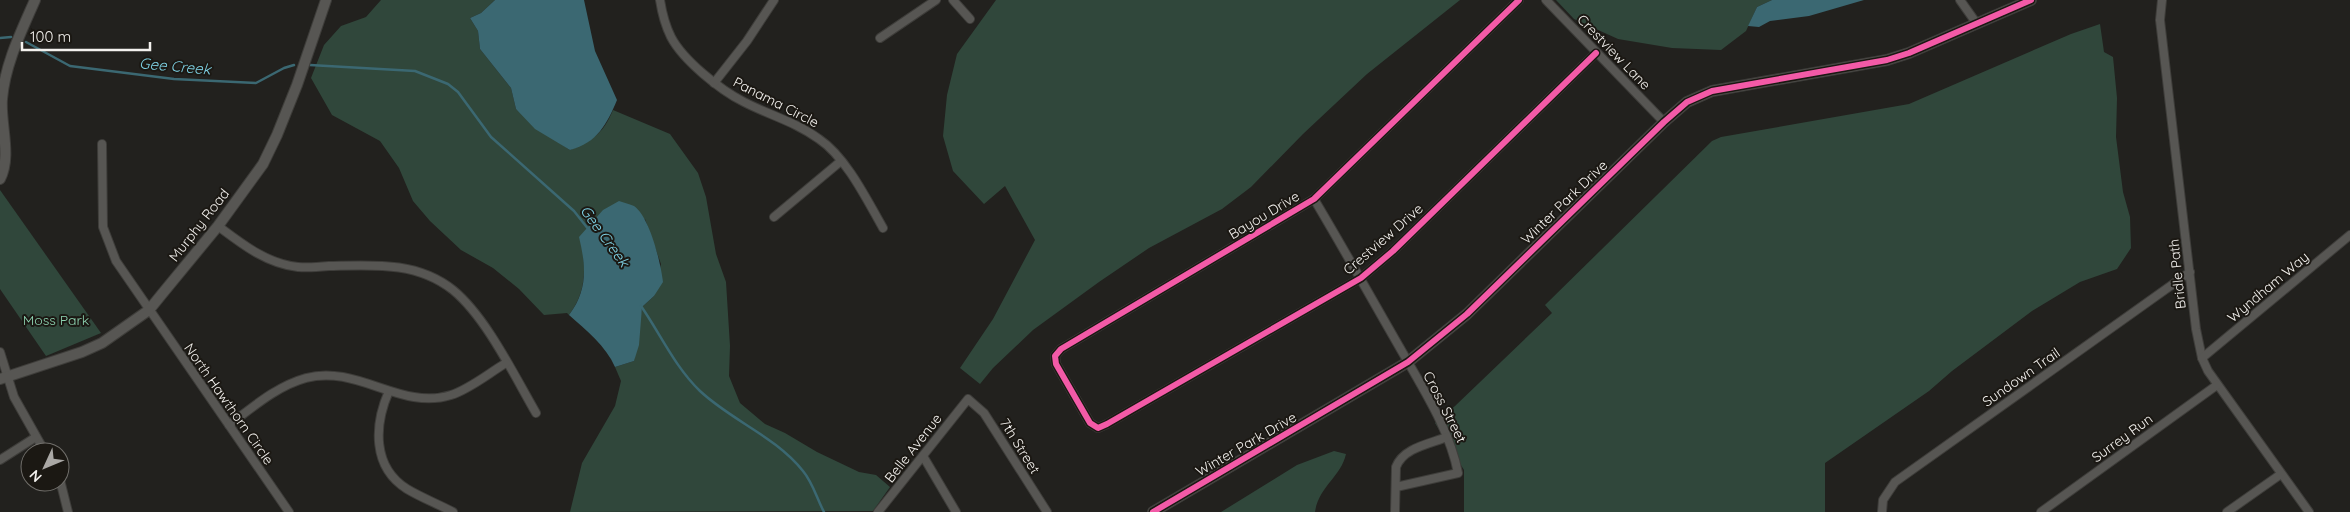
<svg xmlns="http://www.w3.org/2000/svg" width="2350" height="512" font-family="Quicksand,sans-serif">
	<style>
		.green { fill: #30473b }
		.water { fill: #3b6872 }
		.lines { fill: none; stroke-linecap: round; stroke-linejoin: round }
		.stream { stroke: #3b6872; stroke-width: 2.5 }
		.minor-casing { stroke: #3e3d3a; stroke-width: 10 }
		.tertiary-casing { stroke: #3e3d3a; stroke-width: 12 }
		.minor { stroke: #575653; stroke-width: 8 }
		.tertiary { stroke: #575653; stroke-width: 10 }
		.cycleway-casing { stroke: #1b1813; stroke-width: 9 }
		.cycleway { stroke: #f35aa7; stroke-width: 6 }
		.labels { text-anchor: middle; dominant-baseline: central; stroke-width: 4; stroke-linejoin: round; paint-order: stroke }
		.street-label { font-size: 14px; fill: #f3f1ee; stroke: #1b1813 }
		.park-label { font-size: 14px; fill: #8ed4b2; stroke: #1b1813 }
		.water-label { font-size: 15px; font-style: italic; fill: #7ed1e4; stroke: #1b1813 }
	</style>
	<rect width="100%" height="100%" fill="#22211e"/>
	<g class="green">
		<path d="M381 0H495L481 13 470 18 478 31 480 49 511 88 516 109 552 138 570 150C593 140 603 134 613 110L670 134 698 173 706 197 716 254 726 282 730 346 729 376 740 403 765 424 785 433 817 452 859 472 876 475 890 487 873 511 570 512 582 463 615 406 621 381 615 367 634 361 642 307 654 296 661 264 645 219 583 254C586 277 583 296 569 315L567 313 544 315 519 289 493 268 461 250 430 221 413 201 399 168 380 141 332 115 311 78 324 45 341 26 366 17Z"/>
		<polygon points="996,0 1460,0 1367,74 1303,134 1251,187 1222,209 1149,248 1099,282 1033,330 993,368 980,384 960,368 993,319 1035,240 1005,186 984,204 953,171 943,136 947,95 957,54"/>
		<polygon points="1556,0 1772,0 1757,7 1746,31 1721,50 1672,48 1618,39 1574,19"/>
		<polygon points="2100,24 2104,52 2113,57 2117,98 2116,137 2123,192 2130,217 2131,248 2117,269 2080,282 2032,311 1952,371 1929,391 1825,463 1825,512 1464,512 1464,470 1435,423 1455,406 1552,313 1545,305 1712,141 1721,137 1909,104 2071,34"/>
		<polygon points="0,190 101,333 46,356 0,289"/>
		<path d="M1334 451 1346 454C1341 477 1319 486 1315 512H1221L1297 465Z"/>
	</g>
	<g class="water">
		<path d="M495 0H584L595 51 617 100C607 124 597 143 570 150L535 129 516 109 511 88 480 49 478 31 470 18 481 13Z"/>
		<polygon points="1772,0 1864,0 1809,16 1770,21 1759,27 1748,26 1757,7"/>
		<path d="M619 201C624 203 630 204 634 206 650 217 661 264 663 282L654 296 642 307 639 345 634 361 615 367C606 346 586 330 569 315 588 290 586 266 579 237L603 210Z"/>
	</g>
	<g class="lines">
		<g class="stream">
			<polyline points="0,38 11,37"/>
			<polyline points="26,42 70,66 174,79 256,83 284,68 294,65"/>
			<polyline points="310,65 415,71 448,84 458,92 491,137 574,211 589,230"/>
			<path d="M641 306C661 335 675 367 700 391 732 421 775 436 803 471 813 483 817 499 824 512"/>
		</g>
		<g class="minor-casing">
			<g id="minor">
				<path d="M660 0C662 13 665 25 671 37 683 60 720 90 744 102 769 115 796 122 819 139 846 157 867 200 883 228"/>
				<polyline points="953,0 970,19"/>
				<polyline points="1519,0 1314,199 1061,349 1055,356 1056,364 1090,423 1098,428 1107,424 1361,278 1393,251 1596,53"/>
				<polyline points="1546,0 1664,122"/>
				<polyline points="1960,0 1977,24"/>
				<polyline points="2162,0 2160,20 2196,329 2202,358 2208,371 2309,512"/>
				<polyline points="880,38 936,0"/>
				<polyline points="714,83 747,41 774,0"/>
				<polyline points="102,144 103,227 116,261 289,512"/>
				<path d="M1314 199C1345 251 1374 303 1404 355 1425 392 1450 431 1458 473L1396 487"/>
				<polyline points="774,217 841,161"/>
				<path d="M218 226C242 244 267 264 298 267 308 268 319 267 329 266 372 265 417 261 453 290 486 317 514 375 536 413"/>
				<polyline points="0,352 14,397 45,452"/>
				<polyline points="2202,358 2350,235"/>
				<path d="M389 391C374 425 372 467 407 489 422 498 438 504 453 512"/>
				<path d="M229 425C253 407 277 386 306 378 357 364 401 411 451 395 470 389 489 373 506 363"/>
				<polyline points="923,456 956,512"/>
				<polyline points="0,460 36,437"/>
				<polyline points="60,480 68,512"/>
				<polyline points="878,512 968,399 984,413 1047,512"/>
				<path d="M1395 512 1396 467C1403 448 1429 444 1447 437"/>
				<polyline points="1882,512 1883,500 1895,482 2190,272"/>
				<polyline points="2041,512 2217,385"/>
				<polyline points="2227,512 2281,474"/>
			</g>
		</g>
		<g class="tertiary-casing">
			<g id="tertiary">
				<path d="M0 179C12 156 0 124 2 99 5 64 21 32 35 0"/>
				<polyline points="0,379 82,352 102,343 149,310 162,294 218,226 263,164 277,135 297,85 326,0"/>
				<polyline points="1153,512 1408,362 1467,314 1664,122 1687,102 1712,91 1887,60 1909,53 2031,0"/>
			</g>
		</g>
		<use href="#minor" class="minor"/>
		<use href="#tertiary" class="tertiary"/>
		<g class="cycleway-casing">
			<g id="cycleway">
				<polyline points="1519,0 1314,199 1061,349 1055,356 1056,364 1090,423 1098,428 1107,424 1361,278 1393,251 1596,53"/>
				<polyline points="1153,512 1408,362 1467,314 1664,122 1687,102 1712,91 1887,60 1909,53 2031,0"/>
			</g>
		</g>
		<use href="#cycleway" class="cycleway"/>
	</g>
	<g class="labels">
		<g class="street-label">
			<text transform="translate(1614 52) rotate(46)">Crestview Lane</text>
			<text transform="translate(776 102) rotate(27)">Panama Circle</text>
			<text transform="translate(1564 202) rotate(-44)">Winter Park Drive</text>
			<text transform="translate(1264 215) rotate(-31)">Bayou Drive</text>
			<text transform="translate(199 225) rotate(-52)">Murphy Road</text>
			<text transform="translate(1383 239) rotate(-41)">Crestview Drive</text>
			<text transform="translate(2177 274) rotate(-96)">Bridle Path</text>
			<text transform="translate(2268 287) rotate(-40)">Wyndham Way</text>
			<text transform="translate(2021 377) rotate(-35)">Sundown Trail</text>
			<text transform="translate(229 404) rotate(55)">North Hawthorn Circle</text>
			<text transform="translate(1445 407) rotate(63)">Cross Street</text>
			<text transform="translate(2122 438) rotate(-36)">Surrey Run</text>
			<text transform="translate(1246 444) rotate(-30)">Winter Park Drive</text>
			<text transform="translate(1020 446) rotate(58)">7th Street</text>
			<text transform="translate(913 448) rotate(-52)">Belle Avenue</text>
		</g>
		<g class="park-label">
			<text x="56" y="320">Moss Park</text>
		</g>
		<g class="water-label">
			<text transform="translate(175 66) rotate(5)">Gee Creek</text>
			<text transform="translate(605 236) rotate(54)">Gee Creek</text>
		</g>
	</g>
	<g transform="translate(45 467) rotate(226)"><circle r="24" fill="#1b1813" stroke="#716f6b"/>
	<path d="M0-4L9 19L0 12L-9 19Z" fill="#aaa8a5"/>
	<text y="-8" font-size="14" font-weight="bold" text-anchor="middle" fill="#f3f1ee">N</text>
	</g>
	<path d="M22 42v8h128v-8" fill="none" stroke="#f3f1ee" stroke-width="2.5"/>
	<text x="30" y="42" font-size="15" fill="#f3f1ee" stroke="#1b1813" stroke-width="4" paint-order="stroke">100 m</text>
</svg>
